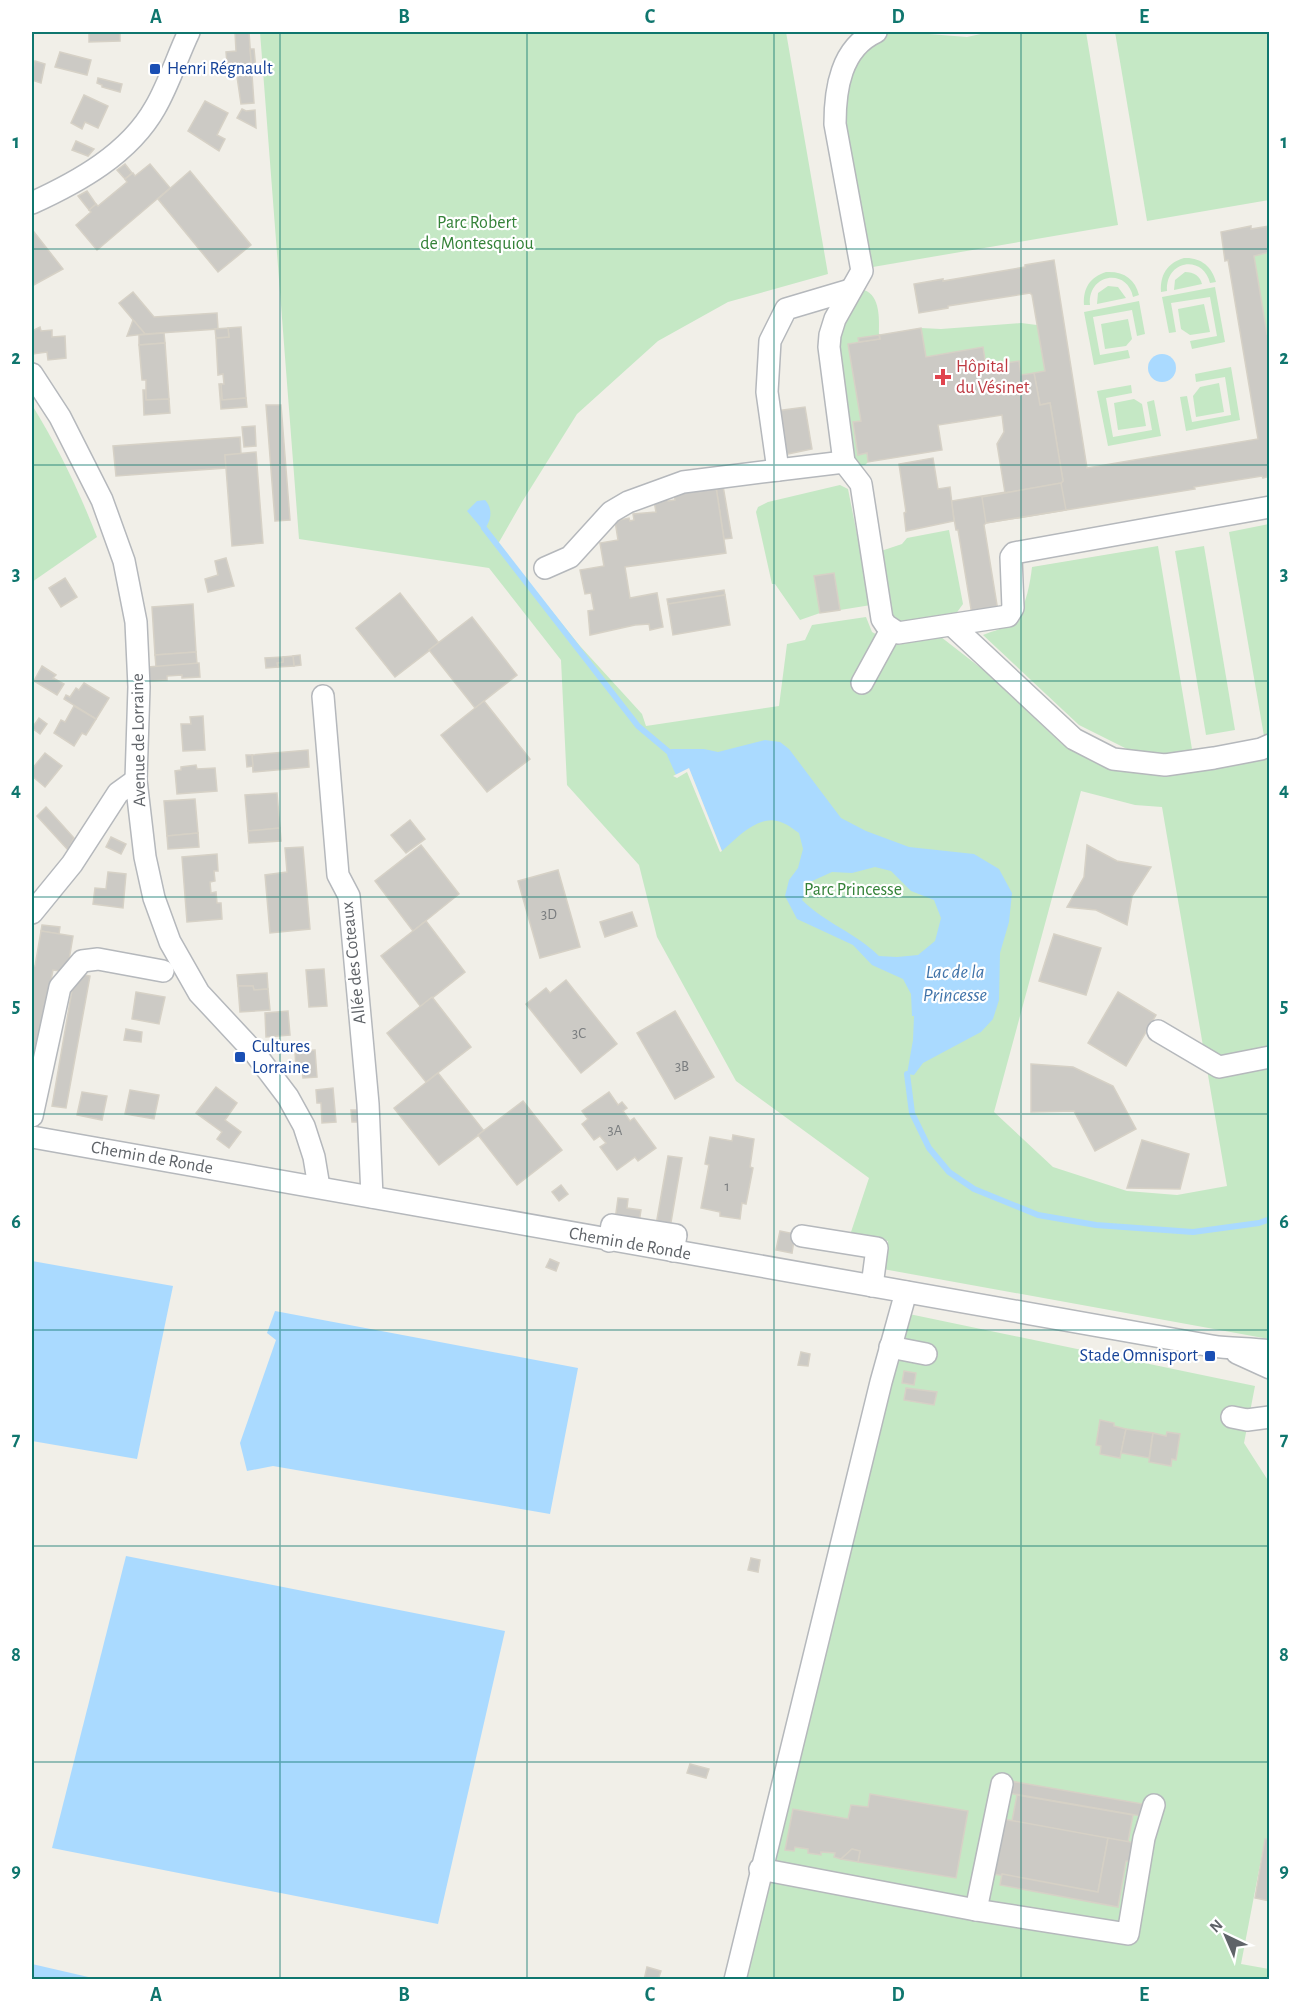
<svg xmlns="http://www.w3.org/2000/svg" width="1301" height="2011" font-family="'Alegreya Sans',sans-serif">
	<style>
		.green { fill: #c5e8c5; fill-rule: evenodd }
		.water { fill: #aadaff; fill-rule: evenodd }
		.pier { fill: #f1efe8 }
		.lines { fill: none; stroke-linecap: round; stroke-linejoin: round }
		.stream { stroke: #aadaff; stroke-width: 6 }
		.building { fill: #cccac5; stroke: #d6d1c6; stroke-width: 1.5 }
		.minor-casing { stroke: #b5b8bc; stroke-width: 24 }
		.minor { stroke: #fff; stroke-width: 21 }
		.grid { fill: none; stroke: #0f766e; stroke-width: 1.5; stroke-opacity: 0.55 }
		.transit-dot { fill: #1a4fb4; stroke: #fff; stroke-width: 2 }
		.health-dot { fill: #e0444e; stroke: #fff; stroke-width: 2 }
		.labels { text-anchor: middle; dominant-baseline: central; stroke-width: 4.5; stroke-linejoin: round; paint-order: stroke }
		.number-label { font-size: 15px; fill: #7a7d7f }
		.transit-label { font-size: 18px; fill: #164399; stroke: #fff; text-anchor: start }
		.park-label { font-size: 18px; fill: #348238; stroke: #fff }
		.health-label { font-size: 18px; fill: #be3a42; stroke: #fff; text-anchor: start }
		.street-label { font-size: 18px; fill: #5f6368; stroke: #fff }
		.water-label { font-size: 20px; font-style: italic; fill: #4174aa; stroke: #fff }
		.neatline { fill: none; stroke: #0f766e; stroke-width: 2 }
		.grid-label { font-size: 20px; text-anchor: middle; font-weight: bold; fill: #0f766e }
	</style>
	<rect width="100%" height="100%" fill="#f1efe8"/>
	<g class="green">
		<path d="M260 32H786L828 274 728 302 658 341 577 414 522 502 498 544 580 646 642 714 646 726 779 706 787 644 805 640 812 625 866 617 872 632 896 645 941 637 986 672 1062 744 1108 766 1164 777 1269 759V1339L883 1269 888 1241 850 1235 869 1178 736 1081 657 937 639 865 567 785 561 660 489 568 299 539ZM1081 791 1135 805 1162 807 1227 1186 1177 1195 1127 1191 1053 1167 994 1112Z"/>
		<polygon points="903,32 967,37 990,32 1086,32 1118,225 867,268 842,125 848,69 876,38 889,33"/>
		<polygon points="1115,32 1269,32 1269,200 1147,221"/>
		<polygon points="1269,252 1269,333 1267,334 1254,256"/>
		<path d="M1184 258C1200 257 1212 266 1216 282L1210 283C1203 254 1165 260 1167 291L1161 292C1160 275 1167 263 1184 258Z"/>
		<path d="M1106 272C1124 271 1135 279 1139 295L1133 297C1127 267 1087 274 1090 305H1084C1083 288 1090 277 1106 272Z"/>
		<path d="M1185 272C1194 272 1200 276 1202 284L1174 290 1175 280Z"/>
		<polygon points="1108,286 1118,287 1126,298 1097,304 1098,293"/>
		<polygon points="1215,287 1225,342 1192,349 1190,341 1217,336 1210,297 1171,303 1176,332 1169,333 1162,297"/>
		<path d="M864 290C881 296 879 320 879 335L859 338V342L848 344 861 421 853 423 858 455 867 453 868 462 865 465H853L835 335 857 293Z"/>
		<polygon points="1139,301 1145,334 1137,336 1132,310 1093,317 1100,355 1128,350 1130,358 1094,365 1084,312"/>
		<polygon points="1204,304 1210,332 1190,335 1181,329 1178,309"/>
		<polygon points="1128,319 1132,339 1126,346 1105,349 1101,324"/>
		<polygon points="1021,323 1037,325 1045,371 1021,375 986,366 983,347 926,357 921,328 941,329"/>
		<polygon points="1231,367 1240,420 1186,431 1180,397 1187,396 1192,422 1231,415 1225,377 1196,382 1195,374"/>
		<polygon points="1219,383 1224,412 1196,417 1193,396 1200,387"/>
		<polygon points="1131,385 1132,393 1106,398 1113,437 1152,430 1147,402 1154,400 1161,436 1108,446 1097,391"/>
		<polygon points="1134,399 1142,404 1146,426 1118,430 1114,403"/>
		<path d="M32 405C58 447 79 491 97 537L32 582Z"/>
		<polygon points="840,485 848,489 871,605 840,610 834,573 815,576 820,613 800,620 775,584 772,584 756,512 758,507 768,502"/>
		<polygon points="1269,524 1270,739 1265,742 1229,532"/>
		<polygon points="949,530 963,604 955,615 904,625 891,619 881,551 902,544 907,538"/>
		<path d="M1158 546 1193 755 1165 757 1129 750 1079 725 983 635C993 631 1006 628 1013 621 1026 609 1030 584 1032 567Z"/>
		<polygon points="1204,546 1235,730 1206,735 1175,551"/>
		<polygon points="890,1310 1255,1386 1244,1443 1269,1482 1270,1839 1265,1839 1241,1964 1269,1969 1269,1979 726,1980"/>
	</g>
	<g class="water">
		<circle cx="1162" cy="368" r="14"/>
		<path d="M485 500C493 508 492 522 483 530L467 511 477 501Z"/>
		<path d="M765 740 780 742 789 749 841 818 866 831 909 847 974 854 999 869 1012 893 1009 922 1000 953 999 1000 993 1019 981 1032 923 1063 914 1075 907 1074 913 1040 914 1016H912L911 994 903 979 872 965 853 945 797 919 785 896 789 880 798 868 803 849 799 833C794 830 789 825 783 823 760 812 738 837 722 851L689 769 676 775 667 755 671 749H704L718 752ZM875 867 891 871 911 891 934 900 941 918 935 941 918 955 897 957 879 956C856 933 825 923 802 900L810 882 832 872 852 873Z"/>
		<polygon points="32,1261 173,1286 137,1459 32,1441"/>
		<polygon points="275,1311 578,1368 550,1514 273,1466 247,1471 240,1443 276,1340 267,1333"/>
		<polygon points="126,1556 505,1631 438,1924 52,1848"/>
		<polygon points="32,1964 97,1979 32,1979"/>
	</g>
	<polygon class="pier" points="689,768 722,851 720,852 687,772 677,778 673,776"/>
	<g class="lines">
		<g class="stream">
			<polyline points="484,528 638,726 669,752"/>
			<polyline points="907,1074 912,1113 929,1148 949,1172 974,1189 1038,1215 1096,1225 1193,1232 1259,1223 1270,1219"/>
		</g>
	</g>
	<g class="building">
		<polygon points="89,32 120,32 120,41 89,42"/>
		<polygon points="235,32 249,32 254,103 241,104 235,63 227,63 226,52 236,51"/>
		<polygon points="250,49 254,49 256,70 252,70"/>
		<polygon points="60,52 91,60 87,75 55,67"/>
		<polygon points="35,61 45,64 41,83 32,80 32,72"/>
		<polygon points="98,78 122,84 120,92 102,87 102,85 97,83"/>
		<polygon points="84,95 108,106 98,128 85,122 82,129 71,123"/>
		<polygon points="205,101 228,113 217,135 225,139 219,151 188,131"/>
		<polygon points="242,109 246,111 255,110 256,128 237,118"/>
		<polygon points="76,141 94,149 88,156 72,150"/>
		<polygon points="125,164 132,173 125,179 117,170"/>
		<polygon points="150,164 170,188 97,250 76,225 91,212 89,210 96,204 98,206 127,182 125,179 133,173 135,176"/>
		<polygon points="190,171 251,245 218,272 158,199"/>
		<polygon points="87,191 96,204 89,210 78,196"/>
		<polygon points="1251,226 1251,229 1270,226 1270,252 1254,256 1267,334 1270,333 1270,476 1263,478 1262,476 1194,487 1195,489 986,523 984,525 998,611 972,615 958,530 956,530 951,501 1061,483 1063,481 1050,403 1040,405 1034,373 1045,371 1032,295 1030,293 948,306 948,308 919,313 914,284 943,279 943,281 1025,267 1025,265 1054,260 1087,468 1258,439 1228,260 1225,261 1221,232"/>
		<polygon points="34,232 63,269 32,286 32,233"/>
		<polygon points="133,292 154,317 217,313 218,329 145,334 119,303"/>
		<polygon points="133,320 135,322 145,334 127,336"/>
		<polygon points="40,327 41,331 52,330 52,337 65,336 66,358 48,360 47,352 33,354 32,331"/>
		<polygon points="241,327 246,398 222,400 221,384 224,384 223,374 218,375 216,338 229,337 228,328"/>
		<polygon points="228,328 229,337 216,338 215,329"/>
		<polygon points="921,328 926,357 983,347 986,366 1019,361 1021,375 1034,373 1040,405 1050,403 1063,481 1061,483 1005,493 997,444 1004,432 1002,415 938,425 942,450 868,462 867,453 858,455 853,422 861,421 848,344 880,339 879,335"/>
		<polygon points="164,333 165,343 139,345 139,335"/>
		<polygon points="879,335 880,339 859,342 858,338"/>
		<polygon points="165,343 169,399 146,400 146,380 142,380 139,345"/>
		<polygon points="219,384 221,384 222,400 246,398 247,407 221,409"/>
		<polygon points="143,390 145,390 146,400 169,399 170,413 144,415"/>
		<polygon points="266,405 281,405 290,520 275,521"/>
		<polygon points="805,407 812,449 783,455 776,411"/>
		<polygon points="255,426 256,446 244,447 242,427"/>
		<polygon points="240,437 241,454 225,455 226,468 116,476 113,446"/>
		<polygon points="256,452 263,543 232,546 225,455"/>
		<polygon points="933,458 938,489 950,487 954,521 906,531 904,513 906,512 899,464"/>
		<polygon points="1061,483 1066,510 986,523 982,497"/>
		<polygon points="723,486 732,538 724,539 716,487"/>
		<polygon points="716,487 726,553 625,567 630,598 657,593 663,627 650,630 649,624 635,625 590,635 588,611 594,610 591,593 585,594 580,570 604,566 600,543 618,540 615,521 629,518 630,521 634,520 633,514 656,512 654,501 667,499 668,501 675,500 674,494"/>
		<polygon points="226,558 234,586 208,592 205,579 218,575 215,561"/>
		<polygon points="834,573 840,610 820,613 814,576"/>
		<polygon points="65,578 77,597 61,607 49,588"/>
		<polygon points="724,590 725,595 668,604 667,599"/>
		<polygon points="400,593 439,643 395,677 356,628"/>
		<polygon points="725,595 730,625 673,635 668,604"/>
		<polygon points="193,604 196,652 155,655 152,607"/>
		<polygon points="472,617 517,675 475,708 429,650"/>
		<polygon points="196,652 197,664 156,667 155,655"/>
		<polygon points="300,655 301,665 294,666 293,656"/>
		<polygon points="293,656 294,666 278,667 277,663 283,662 283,657"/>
		<polygon points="283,657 283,662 277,663 278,667 266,668 265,658"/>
		<polygon points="199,663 200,677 182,678 182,675 167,676 167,680 149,681 148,667"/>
		<polygon points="42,666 56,675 53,678 64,684 57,695 34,681"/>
		<polygon points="84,683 109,698 96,719 64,699 66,695 70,697 76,688 79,690"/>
		<polygon points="484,701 530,759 487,792 441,735"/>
		<polygon points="74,706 96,719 86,735 82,733 74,746 54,733 61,720 65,722"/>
		<polygon points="203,716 205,750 183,751 181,724 191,724 190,717"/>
		<polygon points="39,718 47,724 40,734 32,728"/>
		<polygon points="308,750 309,767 253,772 252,755"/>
		<polygon points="45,753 62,766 45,787 32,776 32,769"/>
		<polygon points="246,755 252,755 253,766 247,767"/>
		<polygon points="196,765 197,769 215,768 217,791 177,794 175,771 181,770 181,767"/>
		<polygon points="277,793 280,828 248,831 245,795"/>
		<polygon points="195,799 198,833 167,836 164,801"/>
		<polygon points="46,807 74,838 68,850 37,816"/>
		<polygon points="410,820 425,839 406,853 391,835"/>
		<polygon points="280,828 281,841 249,843 248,831"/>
		<polygon points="198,833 199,847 168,849 167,836"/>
		<polygon points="111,837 126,844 121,854 106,847"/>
		<polygon points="421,845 459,894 413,931 375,881"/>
		<polygon points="1087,845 1117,861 1151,867 1132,896 1127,925 1096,910 1067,907 1084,877"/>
		<polygon points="303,847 310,929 270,933 265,875 287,872 285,848"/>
		<polygon points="217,854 218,871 214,871 215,881 210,882 211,893 216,892 217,903 221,903 222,919 187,922 182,857"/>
		<polygon points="558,870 580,947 540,958 518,881"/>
		<polygon points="108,872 126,874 123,908 93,904 95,888 106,889"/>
		<polygon points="632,912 637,926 605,937 600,922"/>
		<polygon points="426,921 465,972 421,1007 381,956"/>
		<polygon points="42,925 60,927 59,934 41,931"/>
		<polygon points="41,931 73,936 67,972 53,970 32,1077 32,966 35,966"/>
		<polygon points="1054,934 1101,948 1086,995 1039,981"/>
		<polygon points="324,969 327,1006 309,1007 306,970"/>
		<polygon points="75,973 90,976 66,1108 52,1106"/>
		<polygon points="267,973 268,989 254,990 253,986 238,986 237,975"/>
		<polygon points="566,980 617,1044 581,1073 526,1004 546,988 550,993"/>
		<polygon points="238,986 253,986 254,990 268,989 270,1010 240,1012"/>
		<polygon points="136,992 165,997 159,1024 132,1019"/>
		<polygon points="1118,992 1156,1015 1126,1066 1088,1043"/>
		<polygon points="432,997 471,1047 426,1082 387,1033"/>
		<polygon points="288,1011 290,1035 266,1037 265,1013"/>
		<polygon points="675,1011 714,1077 675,1099 637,1033"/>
		<polygon points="126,1029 142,1032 141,1042 124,1040"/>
		<polygon points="315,1050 317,1077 303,1078 302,1070 296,1071 295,1051"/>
		<polygon points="1031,1064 1073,1067 1113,1086 1136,1129 1095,1151 1074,1111 1031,1112"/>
		<polygon points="438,1073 484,1131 439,1165 394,1108"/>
		<polygon points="216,1087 237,1103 225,1120 241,1132 229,1148 217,1139 222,1132 196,1113"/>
		<polygon points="333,1088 336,1122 322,1123 321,1103 317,1103 316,1090"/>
		<polygon points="130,1090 159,1095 154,1119 125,1114"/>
		<polygon points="82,1092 107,1096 102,1120 77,1115"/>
		<polygon points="609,1092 618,1105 622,1102 627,1108 623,1111 630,1121 634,1118 656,1148 638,1161 635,1157 617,1170 600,1147 606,1143 600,1136 594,1140 582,1124 588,1119 582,1111"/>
		<polygon points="523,1101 562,1150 517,1185 478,1135"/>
		<polygon points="351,1110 362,1110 362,1122 352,1122"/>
		<polygon points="733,1135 754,1139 750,1167 753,1168 746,1204 742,1203 740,1219 720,1216 720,1212 701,1208 709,1165 705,1164 710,1137 732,1141"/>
		<polygon points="1142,1140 1189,1154 1180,1189 1127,1188"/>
		<polygon points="668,1156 682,1158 670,1228 656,1225"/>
		<polygon points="561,1185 568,1194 559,1201 552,1192"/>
		<polygon points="618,1198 628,1199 627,1208 641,1210 639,1223 615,1220"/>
		<polygon points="780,1231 795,1234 792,1253 776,1250"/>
		<polygon points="550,1259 559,1263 556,1271 546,1267"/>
		<polygon points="801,1352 810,1354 808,1366 798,1365"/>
		<polygon points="904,1371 916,1373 914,1385 902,1383"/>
		<polygon points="906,1388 937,1392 934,1405 904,1400"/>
		<polygon points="1100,1420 1114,1423 1114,1426 1126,1429 1120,1458 1100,1454 1101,1446 1096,1445"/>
		<polygon points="1126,1429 1153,1433 1149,1458 1121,1453"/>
		<polygon points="1167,1432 1180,1434 1176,1460 1172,1459 1171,1466 1149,1462 1153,1433 1166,1436"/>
		<polygon points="751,1558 760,1560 758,1572 748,1570"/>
		<polygon points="690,1764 709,1769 706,1778 687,1773"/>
		<polygon points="1010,1781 1143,1804 1141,1816 1008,1793"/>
		<polygon points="870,1794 968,1811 956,1878 858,1862 860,1851 852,1849 841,1859 834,1857 835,1853 821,1852 821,1855 808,1853 808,1849 795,1847 794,1851 785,1850 793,1809 848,1819 851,1805 868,1807"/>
		<polygon points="1017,1795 1133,1815 1128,1842 1012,1821"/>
		<polygon points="1003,1819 1108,1838 1098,1892 993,1874"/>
		<polygon points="1108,1838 1136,1843 1132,1862 1126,1861 1118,1907 1000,1885 1002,1874 1098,1892"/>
		<polygon points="1265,1839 1270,1839 1270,1901 1255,1898"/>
		<polygon points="852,1849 860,1851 858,1862 841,1859"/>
		<polygon points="647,1967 661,1971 658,1980 644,1980"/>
	</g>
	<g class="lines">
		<g class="minor-casing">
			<g id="minor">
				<path d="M876 32C841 48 835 89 835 124L862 271 835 319 830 335 829 347 844 462 861 484 882 619 886 625 898 633 1008 616 1013 608 1011 557 1014 553 1270 507"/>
				<path d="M32 203C78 182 129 154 155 108 169 84 177 57 189 32"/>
				<polyline points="32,374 60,417 102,500 124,561 136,622 139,687 136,780 145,857 154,898 170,942 199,993 254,1052 288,1097 304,1126 314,1157 319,1187"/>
				<polyline points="844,462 778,470 767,392 770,341 786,309 850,290"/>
				<polyline points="545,568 570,557 611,512 628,502 683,482 778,470"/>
				<polyline points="953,626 1074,739 1113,759 1165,765 1214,758 1261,749 1270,745"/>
				<polyline points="862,683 891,630"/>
				<polyline points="323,696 338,875 349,896 368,1104 372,1197"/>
				<polyline points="32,913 72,864 118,793 136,780"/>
				<polyline points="1158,1031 1219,1067 1270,1057"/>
				<polyline points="32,1116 60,987 82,961 98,959 163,971"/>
				<path d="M32 1137 1212 1346C1231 1349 1250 1348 1270 1351"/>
				<polyline points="802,1236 877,1248 872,1286"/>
				<polyline points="609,1241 612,1225 676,1235 673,1251"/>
				<polyline points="890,1347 926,1354"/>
				<polyline points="1237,1353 1270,1368"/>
				<polyline points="1232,1417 1247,1420 1270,1417"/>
				<polyline points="760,1869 976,1910 1128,1934 1144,1838 1154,1805"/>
				<polyline points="976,1910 1002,1784"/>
				<polyline points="735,1980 881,1382 906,1292"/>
			</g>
		</g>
		<use href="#minor" class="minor"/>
	</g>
	<path class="grid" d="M280 32V1980M527 32V1980M774 32V1980M1021 32V1980M32 249H1270M32 465H1270M32 681H1270M32 897H1270M32 1114H1270M32 1330H1270M32 1546H1270M32 1762H1270"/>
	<g class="transit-dot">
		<rect x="149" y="63" width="12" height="12" rx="3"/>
		<rect x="234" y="1051" width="12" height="12" rx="3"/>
		<rect x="1204" y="1350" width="12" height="12" rx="3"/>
	</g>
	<path class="health-dot" d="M940 368h6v6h6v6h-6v6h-6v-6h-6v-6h6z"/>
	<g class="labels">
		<g class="number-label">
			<text x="549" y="914">3D</text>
			<text x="579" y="1033">3C</text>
			<text x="682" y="1066">3B</text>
			<text x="615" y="1130">3A</text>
			<text x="727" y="1186">1</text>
		</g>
		<g class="transit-label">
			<text x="167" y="69">Henri Régnault</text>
			<text x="252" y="1047">Cultures<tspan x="252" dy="21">Lorraine</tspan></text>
			<text x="1198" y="1356" text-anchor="end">Stade Omnisport</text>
		</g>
		<g class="park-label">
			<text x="477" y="223">Parc Robert<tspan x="477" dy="21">de Montesquiou</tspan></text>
			<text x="853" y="890">Parc Princesse</text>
		</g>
		<g class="health-label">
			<text x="956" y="367">Hôpital<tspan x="956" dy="21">du Vésinet</tspan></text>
		</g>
		<g class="street-label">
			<text transform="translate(139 740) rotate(-91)">Avenue de Lorraine</text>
			<text transform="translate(354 963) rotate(-96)">Allée des Coteaux</text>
			<text transform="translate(152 1158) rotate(10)">Chemin de Ronde</text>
			<text transform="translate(630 1244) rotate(10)">Chemin de Ronde</text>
		</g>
		<g class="water-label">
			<text x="955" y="972">Lac de la<tspan x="955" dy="23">Princesse</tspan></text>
		</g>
	</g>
	<rect width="1301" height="2011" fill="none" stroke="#ffffff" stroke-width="66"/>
	<g transform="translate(1226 1936) rotate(316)" stroke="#ffffff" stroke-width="4.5" paint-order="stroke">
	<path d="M0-4.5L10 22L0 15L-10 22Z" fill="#5f6368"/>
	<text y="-9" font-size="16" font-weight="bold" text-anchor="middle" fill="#5f6368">N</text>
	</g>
	<rect x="33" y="33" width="1235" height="1945" class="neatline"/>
	<g class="grid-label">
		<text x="156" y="23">A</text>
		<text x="404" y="23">B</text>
		<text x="650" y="23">C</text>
		<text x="898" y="23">D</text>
		<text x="1144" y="23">E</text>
		<text x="16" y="148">1</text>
		<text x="1284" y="148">1</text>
		<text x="16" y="364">2</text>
		<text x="1284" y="364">2</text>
		<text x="16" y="580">3</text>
		<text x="1284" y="580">3</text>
		<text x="16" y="796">4</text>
		<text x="1284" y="796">4</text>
		<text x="16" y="1012">5</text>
		<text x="1284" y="1012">5</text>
		<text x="16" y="1228">6</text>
		<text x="1284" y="1228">6</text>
		<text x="16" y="1445">7</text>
		<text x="1284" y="1445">7</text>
		<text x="16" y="1661">8</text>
		<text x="1284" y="1661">8</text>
		<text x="16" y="1877">9</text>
		<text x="1284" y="1877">9</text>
		<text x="156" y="2001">A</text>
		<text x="404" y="2001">B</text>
		<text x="650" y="2001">C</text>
		<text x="898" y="2001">D</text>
		<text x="1144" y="2001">E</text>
	</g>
</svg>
